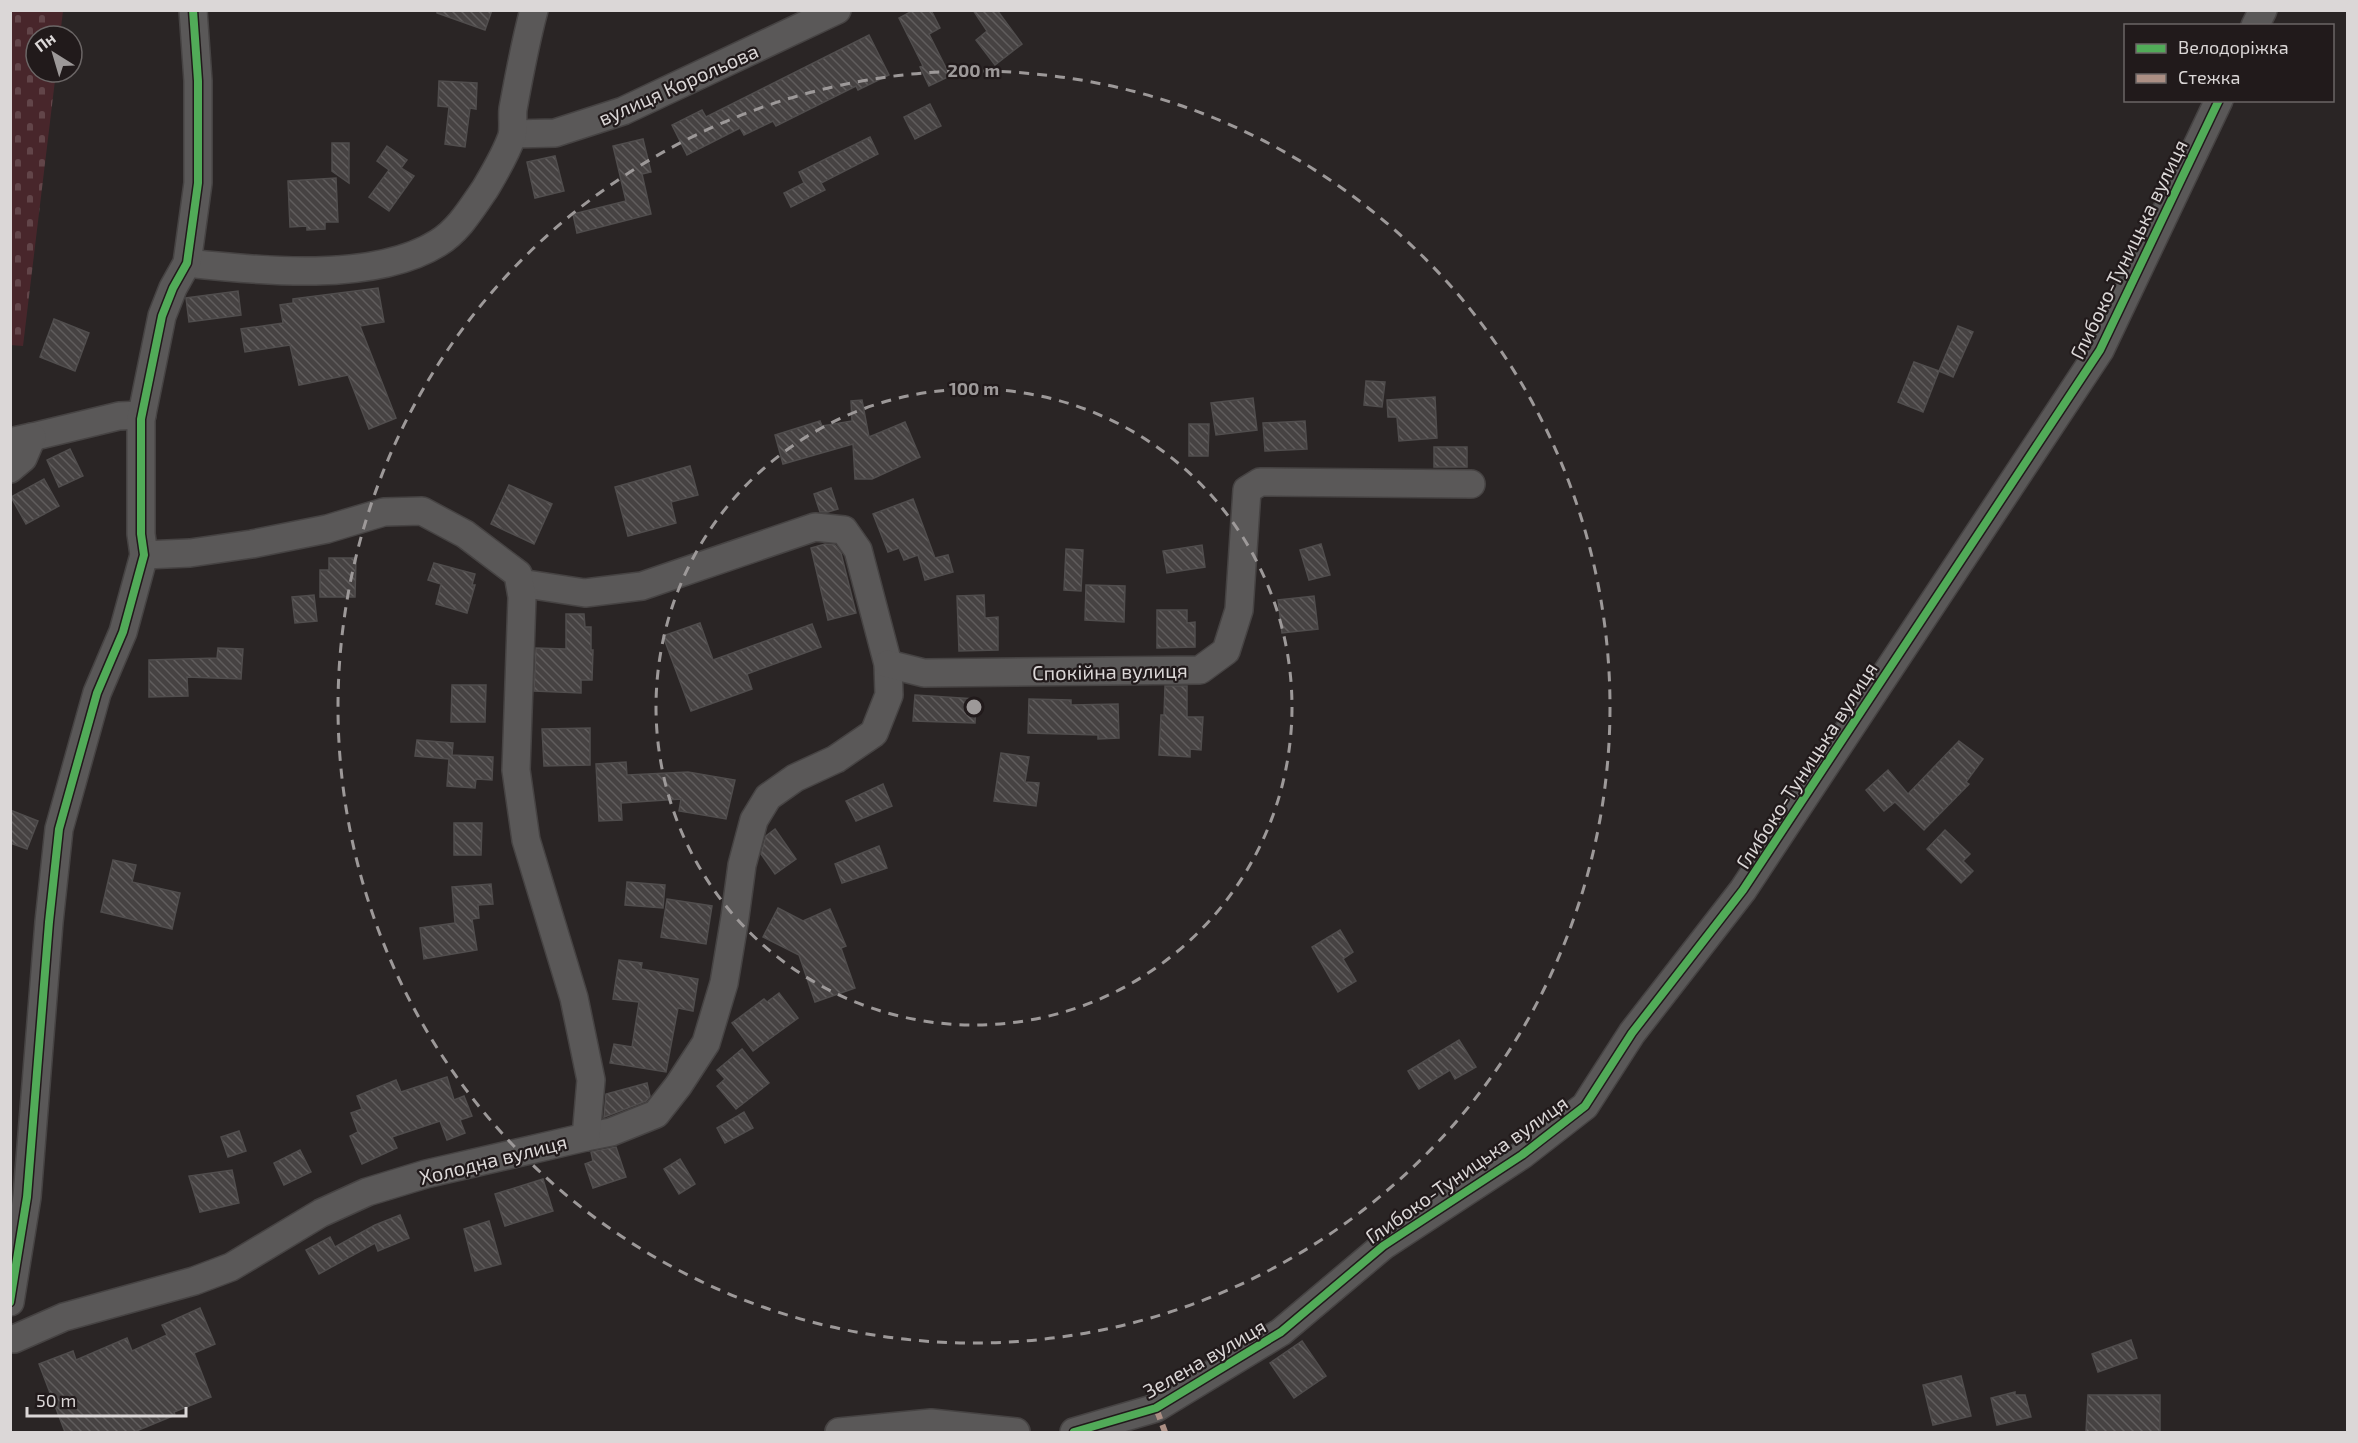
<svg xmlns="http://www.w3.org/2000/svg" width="2358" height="1443" font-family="'Exo 2',sans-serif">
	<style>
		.cemetery { fill: url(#cemetery-stones) }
		.building { fill: url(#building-back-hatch); stroke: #504d4d; stroke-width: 1.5 }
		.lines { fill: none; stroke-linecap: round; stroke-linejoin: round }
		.minor-casing { stroke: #464343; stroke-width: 30 }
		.minor { stroke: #5a5858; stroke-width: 27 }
		.quiet { stroke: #ac8f84; stroke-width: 6; stroke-dasharray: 12 6; stroke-linecap: butt }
		.cycleway-casing { stroke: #211a1b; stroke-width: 11 }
		.cycleway { stroke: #51ab58; stroke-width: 8 }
		.ring { fill: none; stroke: #9d9999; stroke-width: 3; stroke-dasharray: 10 8 }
		.labels { text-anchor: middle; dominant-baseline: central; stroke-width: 4.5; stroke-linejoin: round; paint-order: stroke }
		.street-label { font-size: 20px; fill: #dbd7d7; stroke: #211a1b }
		.centre { fill: #9d9999; stroke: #211a1b; stroke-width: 3 }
		.ring-label { font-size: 18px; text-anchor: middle; font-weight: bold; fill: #9d9999; stroke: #211a1b; stroke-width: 4.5; stroke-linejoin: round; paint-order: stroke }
	</style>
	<defs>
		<pattern id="cemetery-stones" width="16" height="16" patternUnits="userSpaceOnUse" patternTransform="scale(1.5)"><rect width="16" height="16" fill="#48262b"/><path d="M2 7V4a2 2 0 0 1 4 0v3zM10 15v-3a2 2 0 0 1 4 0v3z" fill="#624549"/></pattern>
		<pattern id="building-back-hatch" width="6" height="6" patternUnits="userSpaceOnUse" patternTransform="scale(1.5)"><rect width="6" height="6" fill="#464242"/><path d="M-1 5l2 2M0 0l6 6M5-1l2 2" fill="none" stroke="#605d5d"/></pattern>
	</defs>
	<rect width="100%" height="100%" fill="#2a2525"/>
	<polygon class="cemetery" points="10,11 63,11 60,36 36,36 36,72 56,72 23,346 10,345"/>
	<g class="building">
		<polygon points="437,10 492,10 485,30 437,13"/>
		<polygon points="914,10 931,10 940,28 929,34 950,76 929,86 920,67 923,66 899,18"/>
		<polygon points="973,10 997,10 1022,44 995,65 976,40 987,31"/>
		<polygon points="869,35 889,75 858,90 856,86 776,126 773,121 744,135 740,128 687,155 672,125 702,110 706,117"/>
		<polygon points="439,81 477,83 476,109 470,108 465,147 445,144 449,107 438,106"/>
		<polygon points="930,104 941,126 915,139 904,117"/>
		<polygon points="870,137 878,154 821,183 825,190 791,207 784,193 804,183 799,172"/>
		<polygon points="643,139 651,172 642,174 651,214 577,233 573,214 626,201 613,146"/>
		<polygon points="332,143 349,143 349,183 332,171"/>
		<polygon points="387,146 407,160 401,168 414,176 389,211 369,197 389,170 377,161"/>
		<polygon points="555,156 564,191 535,198 527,162"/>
		<polygon points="336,178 338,222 325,222 325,229 307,230 307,226 290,227 288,181"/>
		<polygon points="378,288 384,322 360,326 396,418 369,429 348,375 299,385 290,345 245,352 241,329 283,323 280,305 293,303 293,299"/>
		<polygon points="238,291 241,315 189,322 186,298"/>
		<polygon points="54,319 89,333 75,371 40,357"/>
		<polygon points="1958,326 1973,332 1953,377 1939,371 1923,412 1898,402 1914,362 1939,371"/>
		<polygon points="1366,381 1385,382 1382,407 1364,405"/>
		<polygon points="1435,397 1437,438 1399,441 1397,417 1388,417 1387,400"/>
		<polygon points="1253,398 1257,430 1216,435 1211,403"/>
		<polygon points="862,400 869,437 905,422 920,457 872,479 855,479 853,444 783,464 775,435 820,421 822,426 852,421 851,401"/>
		<polygon points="1305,421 1307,449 1265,451 1263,423"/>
		<polygon points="1189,424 1209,424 1208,456 1189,456"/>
		<rect x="1434" y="447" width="33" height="20"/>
		<polygon points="70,449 83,476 59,487 47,460"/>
		<polygon points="690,466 698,495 671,502 676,523 628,536 615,487"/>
		<polygon points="44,479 59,506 26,524 11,497"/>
		<polygon points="509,485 552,504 534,544 491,524"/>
		<polygon points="831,488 838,509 828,512 820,512 814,494"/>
		<polygon points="913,499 935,558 948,555 953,572 925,580 918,555 904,560 899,548 888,552 873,514"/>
		<polygon points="825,544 835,545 841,553 856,613 828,620 811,548"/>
		<polygon points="1321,544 1330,575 1309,580 1300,550"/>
		<polygon points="1202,545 1205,567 1167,573 1163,551"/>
		<polygon points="1066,549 1083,550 1081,591 1064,590"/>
		<polygon points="329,558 356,558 355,597 320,597 320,570 329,570"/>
		<polygon points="434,563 475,574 472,585 475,585 467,613 436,604 441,584 428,580"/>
		<polygon points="1086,585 1125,586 1124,622 1085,620"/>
		<polygon points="314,595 317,621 295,623 292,597"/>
		<polygon points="984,595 985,618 998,617 998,650 959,651 957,596"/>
		<polygon points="1314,596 1318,629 1282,633 1278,600"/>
		<polygon points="1157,610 1187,610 1187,623 1195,622 1195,647 1157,648"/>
		<polygon points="566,614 584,614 585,627 591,627 591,650 593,650 592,680 581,680 581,693 534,691 536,648 566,649"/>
		<polygon points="700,623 713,660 812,624 821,647 747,674 752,689 691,711 663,636"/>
		<polygon points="218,648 243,649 241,679 187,677 188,696 149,697 149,660 217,658"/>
		<polygon points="452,685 486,685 485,722 451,722"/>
		<polygon points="1165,686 1187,686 1187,717 1203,717 1201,750 1190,749 1190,757 1159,755 1161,715 1164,715"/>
		<polygon points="915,695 976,699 975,723 913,721"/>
		<polygon points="1029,699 1071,700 1071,705 1118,704 1119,738 1098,739 1098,735 1028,733"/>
		<polygon points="590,728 590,765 544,766 542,729"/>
		<polygon points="417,740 453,743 452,755 493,757 492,780 476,779 475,788 447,786 449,759 415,756"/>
		<polygon points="1959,741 1983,759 1966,782 1969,784 1924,830 1895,802 1884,811 1866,790 1888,770 1908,794"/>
		<polygon points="1001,753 1029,757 1025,782 1039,783 1036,806 994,801"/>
		<polygon points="626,762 627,775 688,772 735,780 726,819 679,811 681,799 621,803 622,820 599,821 596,764"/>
		<polygon points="883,784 892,806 856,821 846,801"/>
		<polygon points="10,810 38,821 27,849 10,843"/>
		<polygon points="454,823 482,823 481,855 454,855"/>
		<polygon points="775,829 796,859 775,874 761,854 766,836"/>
		<polygon points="1945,830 1970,854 1963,861 1973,871 1961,883 1927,849"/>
		<polygon points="879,846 887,868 842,883 835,864"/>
		<polygon points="113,860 136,865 132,882 180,893 172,929 101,912"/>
		<polygon points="627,882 665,885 663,908 625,905"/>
		<polygon points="491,884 493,904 478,905 479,918 472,919 477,950 424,959 420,928 455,923 452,887"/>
		<polygon points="667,899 712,906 706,944 661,937"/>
		<polygon points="778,908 803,921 830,909 846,946 841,948 855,988 815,1002 799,955 763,937"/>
		<polygon points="1340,930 1353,952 1343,959 1356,981 1338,992 1312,947"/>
		<polygon points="619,960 642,963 641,969 698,979 693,1011 678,1008 666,1072 610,1063 614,1044 632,1047 639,1002 613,999"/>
		<polygon points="779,993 798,1018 753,1051 732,1023 764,999 767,1002"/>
		<polygon points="1459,1040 1476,1067 1455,1079 1450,1070 1419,1089 1408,1071"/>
		<polygon points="742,1049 769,1083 736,1109 717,1086 725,1079 717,1070"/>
		<polygon points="447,1077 454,1100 464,1096 472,1116 460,1120 465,1133 447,1140 440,1121 392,1137 397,1148 362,1164 350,1136 358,1132 351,1113 362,1109 357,1096 396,1080 401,1092"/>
		<polygon points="647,1083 650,1096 646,1101 604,1117 606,1094"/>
		<polygon points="744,1112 753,1128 725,1143 717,1128"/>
		<polygon points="239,1131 246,1151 228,1157 221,1137"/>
		<polygon points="616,1147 626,1177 593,1188 585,1164 593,1161 591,1152"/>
		<polygon points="300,1150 311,1172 284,1185 274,1163"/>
		<polygon points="680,1159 695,1184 679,1194 664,1169"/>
		<polygon points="232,1170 239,1203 200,1212 189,1176"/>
		<polygon points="543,1179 553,1211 505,1226 495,1194"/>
		<polygon points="400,1215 409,1238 378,1251 375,1243 319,1274 306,1250 330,1237 335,1247 375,1225"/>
		<polygon points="489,1221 501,1264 475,1271 464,1229"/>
		<polygon points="200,1308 215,1344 194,1353 211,1397 174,1412 175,1415 134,1432 65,1432 39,1364 73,1351 76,1360 127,1338 132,1351 167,1335 162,1325"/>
		<polygon points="2131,1340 2137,1358 2098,1372 2092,1354"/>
		<polygon points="1302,1341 1326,1376 1294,1398 1270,1363"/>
		<polygon points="1961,1376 1971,1416 1933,1425 1923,1385"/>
		<polygon points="2015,1392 2015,1395 2025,1395 2031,1417 1997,1425 1991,1398"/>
		<polygon points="2088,1395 2160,1395 2160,1432 2086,1432"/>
	</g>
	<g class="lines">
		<g class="minor-casing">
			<g id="minor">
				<polyline points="2255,26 2263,10"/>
				<polyline points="513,134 555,133 623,111 837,10"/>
				<path d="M187 263C259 271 374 283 438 243 459 230 471 209 485 189 495 172 506 154 512 136 514 127 512 117 513 109 519 76 525 43 534 10"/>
				<polyline points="32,437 119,416 142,415"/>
				<polyline points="10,442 32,437 23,458 10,469"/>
				<polyline points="520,583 585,593 642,586 815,527 844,530 858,550 888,664 889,695 874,733 836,759 795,778 768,797 754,820 742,865 735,917 724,983 706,1043 678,1086 656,1114 611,1132 586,1137"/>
				<polyline points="888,664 924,673 1200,670 1226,651 1239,610 1247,490 1260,482 1471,484"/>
				<polyline points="10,1302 27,1197 49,922 59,829 97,693 123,632 144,555 141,534 141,419 162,316 173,288 187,263 198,183 198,81 193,10"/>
				<polyline points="14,1339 64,1317 194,1281 231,1267 321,1213 367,1192 426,1174 586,1137 591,1080 574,998 526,840 516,770 522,597 518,574 465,534 422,511 384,512 327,529 252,544 190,553 144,555"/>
				<polyline points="839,1432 931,1423 1016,1432"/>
				<polyline points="1074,1432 1156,1408 1281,1332 1383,1246 1522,1155 1585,1106 1632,1033 1743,890 2100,350 2219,100"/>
			</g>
		</g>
		<use href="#minor" class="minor"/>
		<polyline class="quiet" points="1156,1408 1165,1432"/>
		<g class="cycleway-casing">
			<g id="cycleway">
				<polyline points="10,1302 27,1197 49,922 59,829 97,693 123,632 144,555 141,534 141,419 162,316 173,288 187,263 198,183 198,81 193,10"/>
				<polyline points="1074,1432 1156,1408 1281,1332 1383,1246 1522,1155 1585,1106 1632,1033 1743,890 2100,350 2219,100"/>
			</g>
		</g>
		<use href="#cycleway" class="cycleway"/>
	</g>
	<g class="ring">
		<circle cx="974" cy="707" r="318"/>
		<circle cx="974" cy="707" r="636"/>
	</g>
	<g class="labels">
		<g class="street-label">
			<text transform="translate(678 84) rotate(-24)">вулиця Корольова</text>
			<text transform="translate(2128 249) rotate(-64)">Глибоко-Туницька вулиця</text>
			<text transform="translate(1110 671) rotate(-1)">Спокійна вулиця</text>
			<text transform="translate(1806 765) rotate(-57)">Глибоко-Туницька вулиця</text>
			<text transform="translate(493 1159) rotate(-14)">Холодна вулиця</text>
			<text transform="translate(1466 1169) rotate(-35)">Глибоко-Туницька вулиця</text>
			<text transform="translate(1204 1358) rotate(-30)">Зелена вулиця</text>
		</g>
	</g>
	<circle cx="974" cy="707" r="9" class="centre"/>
	<g class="ring-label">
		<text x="974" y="77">200 m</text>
		<text x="974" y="395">100 m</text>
	</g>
	<rect width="2358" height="1443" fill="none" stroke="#dbd7d7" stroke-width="24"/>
	<rect x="2124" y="24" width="210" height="78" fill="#211a1b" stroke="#6b6666" stroke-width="1.5"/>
	<rect x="2136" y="44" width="30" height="9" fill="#51ab58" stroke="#6b6666" stroke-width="1.5"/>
	<text x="2178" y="54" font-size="18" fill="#dbd7d7">Велодоріжка</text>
	<rect x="2136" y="74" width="30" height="9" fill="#ac8f84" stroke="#6b6666" stroke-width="1.5"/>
	<text x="2178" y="84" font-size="18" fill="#dbd7d7">Стежка</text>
	<g transform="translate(54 54) rotate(323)"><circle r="28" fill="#211a1b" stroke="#6b6666" stroke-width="1.5"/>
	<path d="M0-4.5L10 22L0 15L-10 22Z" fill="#9d9999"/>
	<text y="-9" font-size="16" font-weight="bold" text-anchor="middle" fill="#dbd7d7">Пн</text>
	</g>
	<path d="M27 1407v9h159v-9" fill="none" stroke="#dbd7d7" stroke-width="3"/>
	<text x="36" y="1407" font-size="18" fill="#dbd7d7" stroke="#211a1b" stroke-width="4.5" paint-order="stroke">50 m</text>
</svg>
